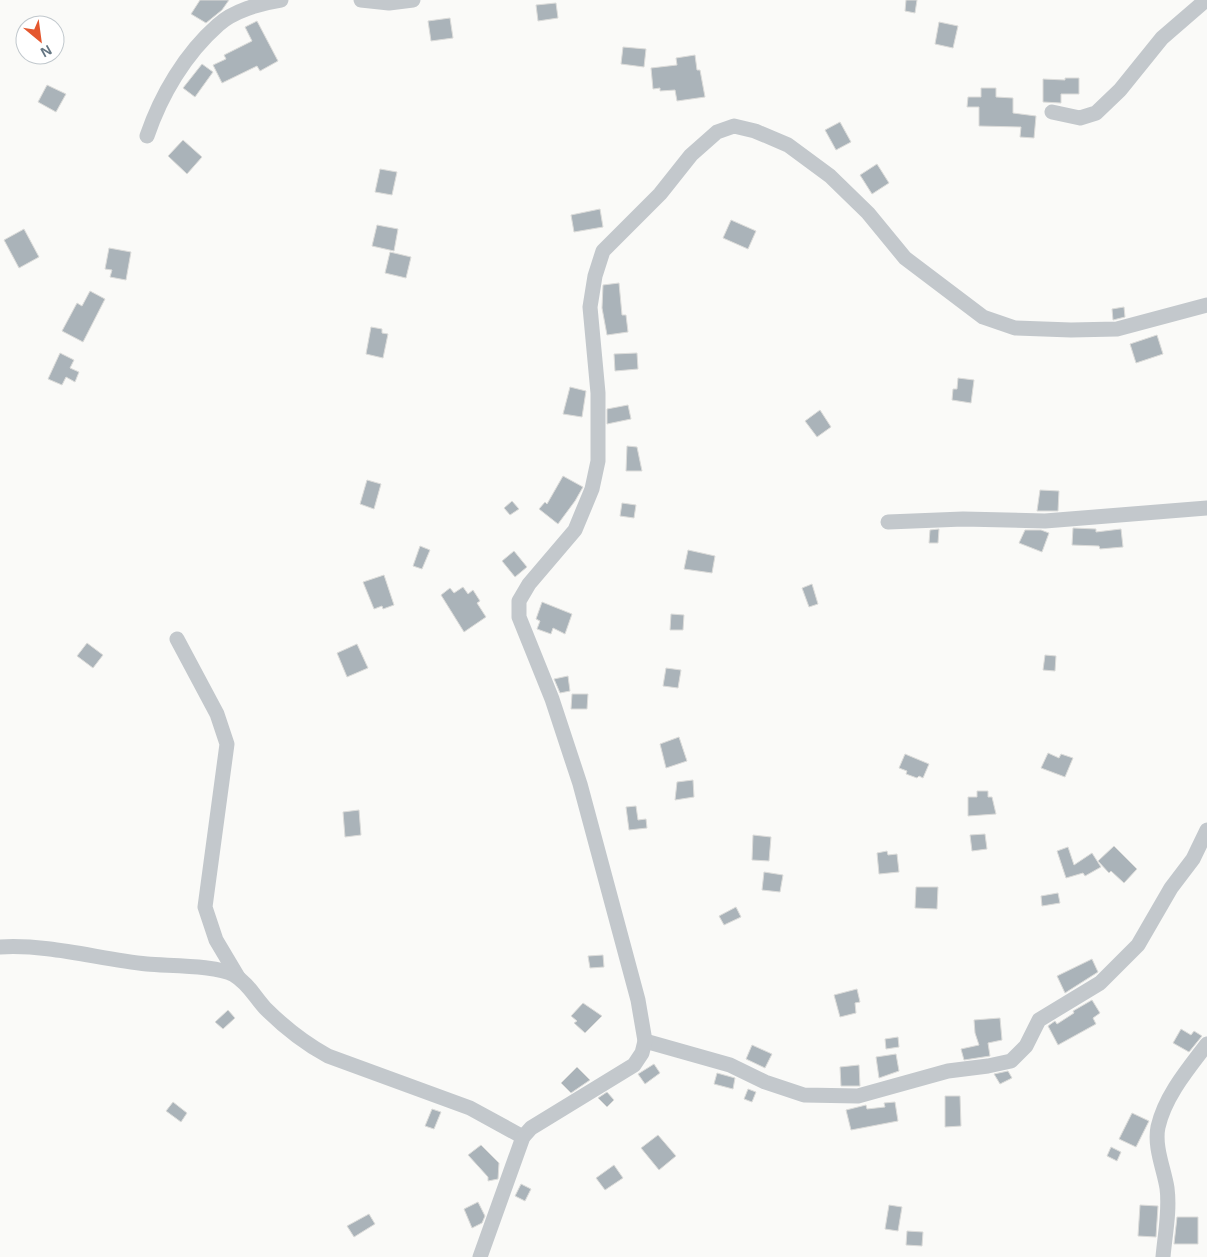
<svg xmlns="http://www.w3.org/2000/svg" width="1207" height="1257" font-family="Helvetica,sans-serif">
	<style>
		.building { fill: #aab3b9; stroke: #dcdcda }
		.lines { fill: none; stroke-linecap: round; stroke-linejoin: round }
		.minor { stroke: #c3c8cc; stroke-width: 15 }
	</style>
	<rect width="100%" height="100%" fill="#fafaf8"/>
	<g class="building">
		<polygon points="200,0 229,0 222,10 206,23 191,14"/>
		<polygon points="906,0 917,0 915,13 905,11"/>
		<polygon points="556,3 558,18 538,21 536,5"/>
		<polygon points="450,18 453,38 431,41 428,21"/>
		<polygon points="257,21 278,61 260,71 257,66 222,83 213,65 226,59 224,55 252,41 245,27"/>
		<polygon points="939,22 958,26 953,48 935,44"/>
		<polygon points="623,47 646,49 644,67 621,64"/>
		<polygon points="695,55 697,70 700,70 705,97 677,101 675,90 660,91 660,88 653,89 651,68 677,65 676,58"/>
		<polygon points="202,64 213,72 195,97 183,88"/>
		<polygon points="1065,78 1079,78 1079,94 1061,94 1061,103 1043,102 1043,79 1065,80"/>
		<polygon points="47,85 66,94 56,112 38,102"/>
		<polygon points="981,88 996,88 996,97 1013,98 1013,113 1036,116 1034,138 1020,137 1021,127 979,126 979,107 967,107 968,97 981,97"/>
		<polygon points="840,122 851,142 836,150 825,130"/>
		<polygon points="183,140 202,157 187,174 168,156"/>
		<polygon points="877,164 889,183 872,194 860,175"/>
		<polygon points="380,169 397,172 392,195 375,192"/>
		<polygon points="600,209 603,227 574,232 571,215"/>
		<polygon points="731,220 756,231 748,249 723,238"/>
		<polygon points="377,225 398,229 394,251 372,246"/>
		<polygon points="24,229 39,257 19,268 4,240"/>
		<polygon points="109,248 131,252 126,280 110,277 112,270 105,269"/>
		<polygon points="390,252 411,257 406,278 385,273"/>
		<polygon points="619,283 622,315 626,315 628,332 607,335 602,308 603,285"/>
		<polygon points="90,291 105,299 83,342 62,331 77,303 82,306"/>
		<polygon points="1124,307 1125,317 1113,320 1112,309"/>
		<polygon points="371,327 382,329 382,333 388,334 383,358 366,354"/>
		<polygon points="1157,335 1163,354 1136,363 1130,344"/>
		<polygon points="60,353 74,360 70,368 79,372 75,382 66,377 62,385 48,379"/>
		<polygon points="637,353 638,369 615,371 614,354"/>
		<polygon points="958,378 974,380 971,403 952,400 953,389 957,389"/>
		<polygon points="570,387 586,391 582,417 563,414"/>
		<polygon points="628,405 631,419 607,424 607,409"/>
		<polygon points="820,410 831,427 817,437 805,421"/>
		<polygon points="627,446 637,447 642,471 626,471"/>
		<polygon points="563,476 583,487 575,501 558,524 539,509 545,502 547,504"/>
		<polygon points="367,480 381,484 374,509 360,504"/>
		<polygon points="1040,490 1059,491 1058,511 1037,511"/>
		<polygon points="512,501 519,509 510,515 504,508"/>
		<polygon points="622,503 636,505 634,518 620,516"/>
		<polygon points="1073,528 1096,529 1096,532 1121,529 1123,547 1100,549 1099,546 1072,545"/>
		<polygon points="939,529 938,543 929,543 930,530"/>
		<polygon points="1025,530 1041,530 1049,533 1042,552 1019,543"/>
		<polygon points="420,546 430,550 422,569 413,566"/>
		<polygon points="688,550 715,556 712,573 684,569"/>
		<polygon points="514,551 527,567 515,577 502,561"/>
		<polygon points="384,575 394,605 383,609 382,606 374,609 363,582"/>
		<polygon points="812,584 818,604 809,607 802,588"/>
		<polygon points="463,587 468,594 473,590 480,601 477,603 486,617 464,632 441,595 450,588 454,593"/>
		<polygon points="542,602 572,614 565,634 553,628 551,634 537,629 540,621 536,619"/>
		<polygon points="671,614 684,615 683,630 670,630"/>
		<polygon points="87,643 103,655 93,668 77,656"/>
		<polygon points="357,644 368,668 347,677 337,653"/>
		<polygon points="1045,655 1056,656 1055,671 1043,670"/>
		<polygon points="666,668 681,670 678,688 663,686"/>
		<polygon points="568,676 570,691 560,693 554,679"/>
		<polygon points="572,694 588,694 587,709 571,709"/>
		<polygon points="679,737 687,761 666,768 660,744"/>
		<polygon points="1048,753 1059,758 1061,754 1073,758 1065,777 1041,768"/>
		<polygon points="905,754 929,764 923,778 919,776 917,778 906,774 907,771 899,768"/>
		<polygon points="693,780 694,797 675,800 677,782"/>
		<polygon points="977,791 988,791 988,797 992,797 996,814 968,816 968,797 977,797"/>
		<polygon points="636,806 638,820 646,819 647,828 629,830 626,807"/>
		<polygon points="359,810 361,835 345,837 343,812"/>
		<polygon points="985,834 987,849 972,851 970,835"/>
		<polygon points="753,835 771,837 769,861 752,860"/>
		<polygon points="1114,846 1137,869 1124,883 1111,871 1109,873 1098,861"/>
		<polygon points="1068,847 1074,865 1092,853 1101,867 1085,876 1083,873 1066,878 1057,851"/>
		<polygon points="887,851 888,855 897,854 899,872 879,874 877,853"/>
		<polygon points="764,872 783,875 780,892 762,890"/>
		<polygon points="916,887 938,887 937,909 915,908"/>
		<polygon points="1058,893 1060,903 1042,906 1041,896"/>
		<polygon points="736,907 741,917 724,925 719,916"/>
		<polygon points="603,955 604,967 590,968 588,956"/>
		<polygon points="1092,959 1098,972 1065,993 1057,976"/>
		<polygon points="857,989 860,1002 855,1003 856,1013 840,1017 834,995"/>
		<polygon points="1092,1000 1100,1013 1093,1018 1096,1024 1058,1045 1048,1026 1055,1021 1057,1024 1074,1013 1073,1011"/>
		<polygon points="583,1003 602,1016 585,1033 574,1023 577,1021 571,1016"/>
		<polygon points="228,1010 235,1018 223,1029 215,1022"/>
		<polygon points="1000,1018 1002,1040 988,1043 990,1056 964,1060 961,1049 979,1045 975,1033 974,1020"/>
		<polygon points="1181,1029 1191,1035 1194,1031 1202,1036 1189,1052 1173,1043"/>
		<polygon points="898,1037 899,1047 886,1049 885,1039"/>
		<polygon points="752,1045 772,1054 765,1068 746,1059"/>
		<polygon points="896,1054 899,1071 879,1078 876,1057"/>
		<polygon points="654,1064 660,1073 645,1084 638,1074"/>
		<polygon points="859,1065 860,1086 841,1086 840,1067"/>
		<polygon points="577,1067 590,1080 571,1093 561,1083"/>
		<polygon points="1008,1071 1012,1078 1000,1084 994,1074"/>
		<polygon points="717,1073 735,1078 733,1089 714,1084"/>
		<polygon points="748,1089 756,1092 752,1102 744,1099"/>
		<polygon points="607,1092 614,1100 607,1107 598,1098"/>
		<polygon points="945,1096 960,1096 961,1126 945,1127"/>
		<polygon points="173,1102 187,1113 181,1122 166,1111"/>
		<polygon points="895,1102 898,1121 851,1130 846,1110 866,1105 867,1109 885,1107 884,1103"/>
		<polygon points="432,1109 441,1112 434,1129 425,1126"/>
		<polygon points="1132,1113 1149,1121 1136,1147 1119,1139"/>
		<polygon points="658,1135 676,1156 659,1170 641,1148"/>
		<polygon points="481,1145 499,1163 498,1179 488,1181 488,1177 468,1155"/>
		<polygon points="1111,1147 1121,1152 1117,1161 1107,1156"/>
		<polygon points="614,1165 623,1178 605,1190 596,1178"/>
		<polygon points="521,1184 531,1189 525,1201 515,1196"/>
		<polygon points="478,1202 485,1216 482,1223 472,1228 464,1209"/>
		<polygon points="889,1205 902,1207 898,1231 885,1229"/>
		<polygon points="1140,1205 1158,1206 1156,1237 1138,1236"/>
		<polygon points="369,1214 375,1224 354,1237 347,1226"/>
		<polygon points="1177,1217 1198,1217 1198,1244 1174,1244"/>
		<polygon points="907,1231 923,1232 922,1246 906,1245"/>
	</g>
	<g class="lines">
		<g class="minor">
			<polyline points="361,0 389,3 413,0"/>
			<polyline points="1052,112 1080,118 1096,113 1120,90 1162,38 1206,0"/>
			<path d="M147 136C161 95 185 54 218 25 233 11 261 3 281 0"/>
			<polyline points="888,522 963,519 1045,521 1207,508"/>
			<polyline points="177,639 217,714 227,744 205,907 216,940 238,977"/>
			<path d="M0 947C50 944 98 959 147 964 168 966 218 965 234 975 248 983 254 996 265 1008 284 1027 304 1043 328 1056L470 1108 523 1137"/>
			<polyline points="645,1041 730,1065 765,1082 804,1095 858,1096 948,1071 988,1066 1011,1061 1026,1046 1039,1020 1100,983 1138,945 1171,888 1193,859 1207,830"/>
			<polyline points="480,1257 523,1137 531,1128 634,1065 642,1053 645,1041 638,1000 580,784 552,699 519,617 519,601 529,584 575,530 592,489 598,461 598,393 590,307 595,276 603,251 660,194 691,155 717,132 734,126 755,131 788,145 830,176 868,213 905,258 983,317 1015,328 1071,330 1117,329 1207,305"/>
			<path d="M1163 1257C1165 1234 1170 1211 1167 1188 1164 1169 1154 1147 1158 1127 1165 1096 1188 1069 1207 1044"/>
		</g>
	</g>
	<g transform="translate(40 40) rotate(151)"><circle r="24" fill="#ffffff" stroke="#c1c8cd"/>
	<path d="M0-4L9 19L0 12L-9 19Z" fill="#e4572e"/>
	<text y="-8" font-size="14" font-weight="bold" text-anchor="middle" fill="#657683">N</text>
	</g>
</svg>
